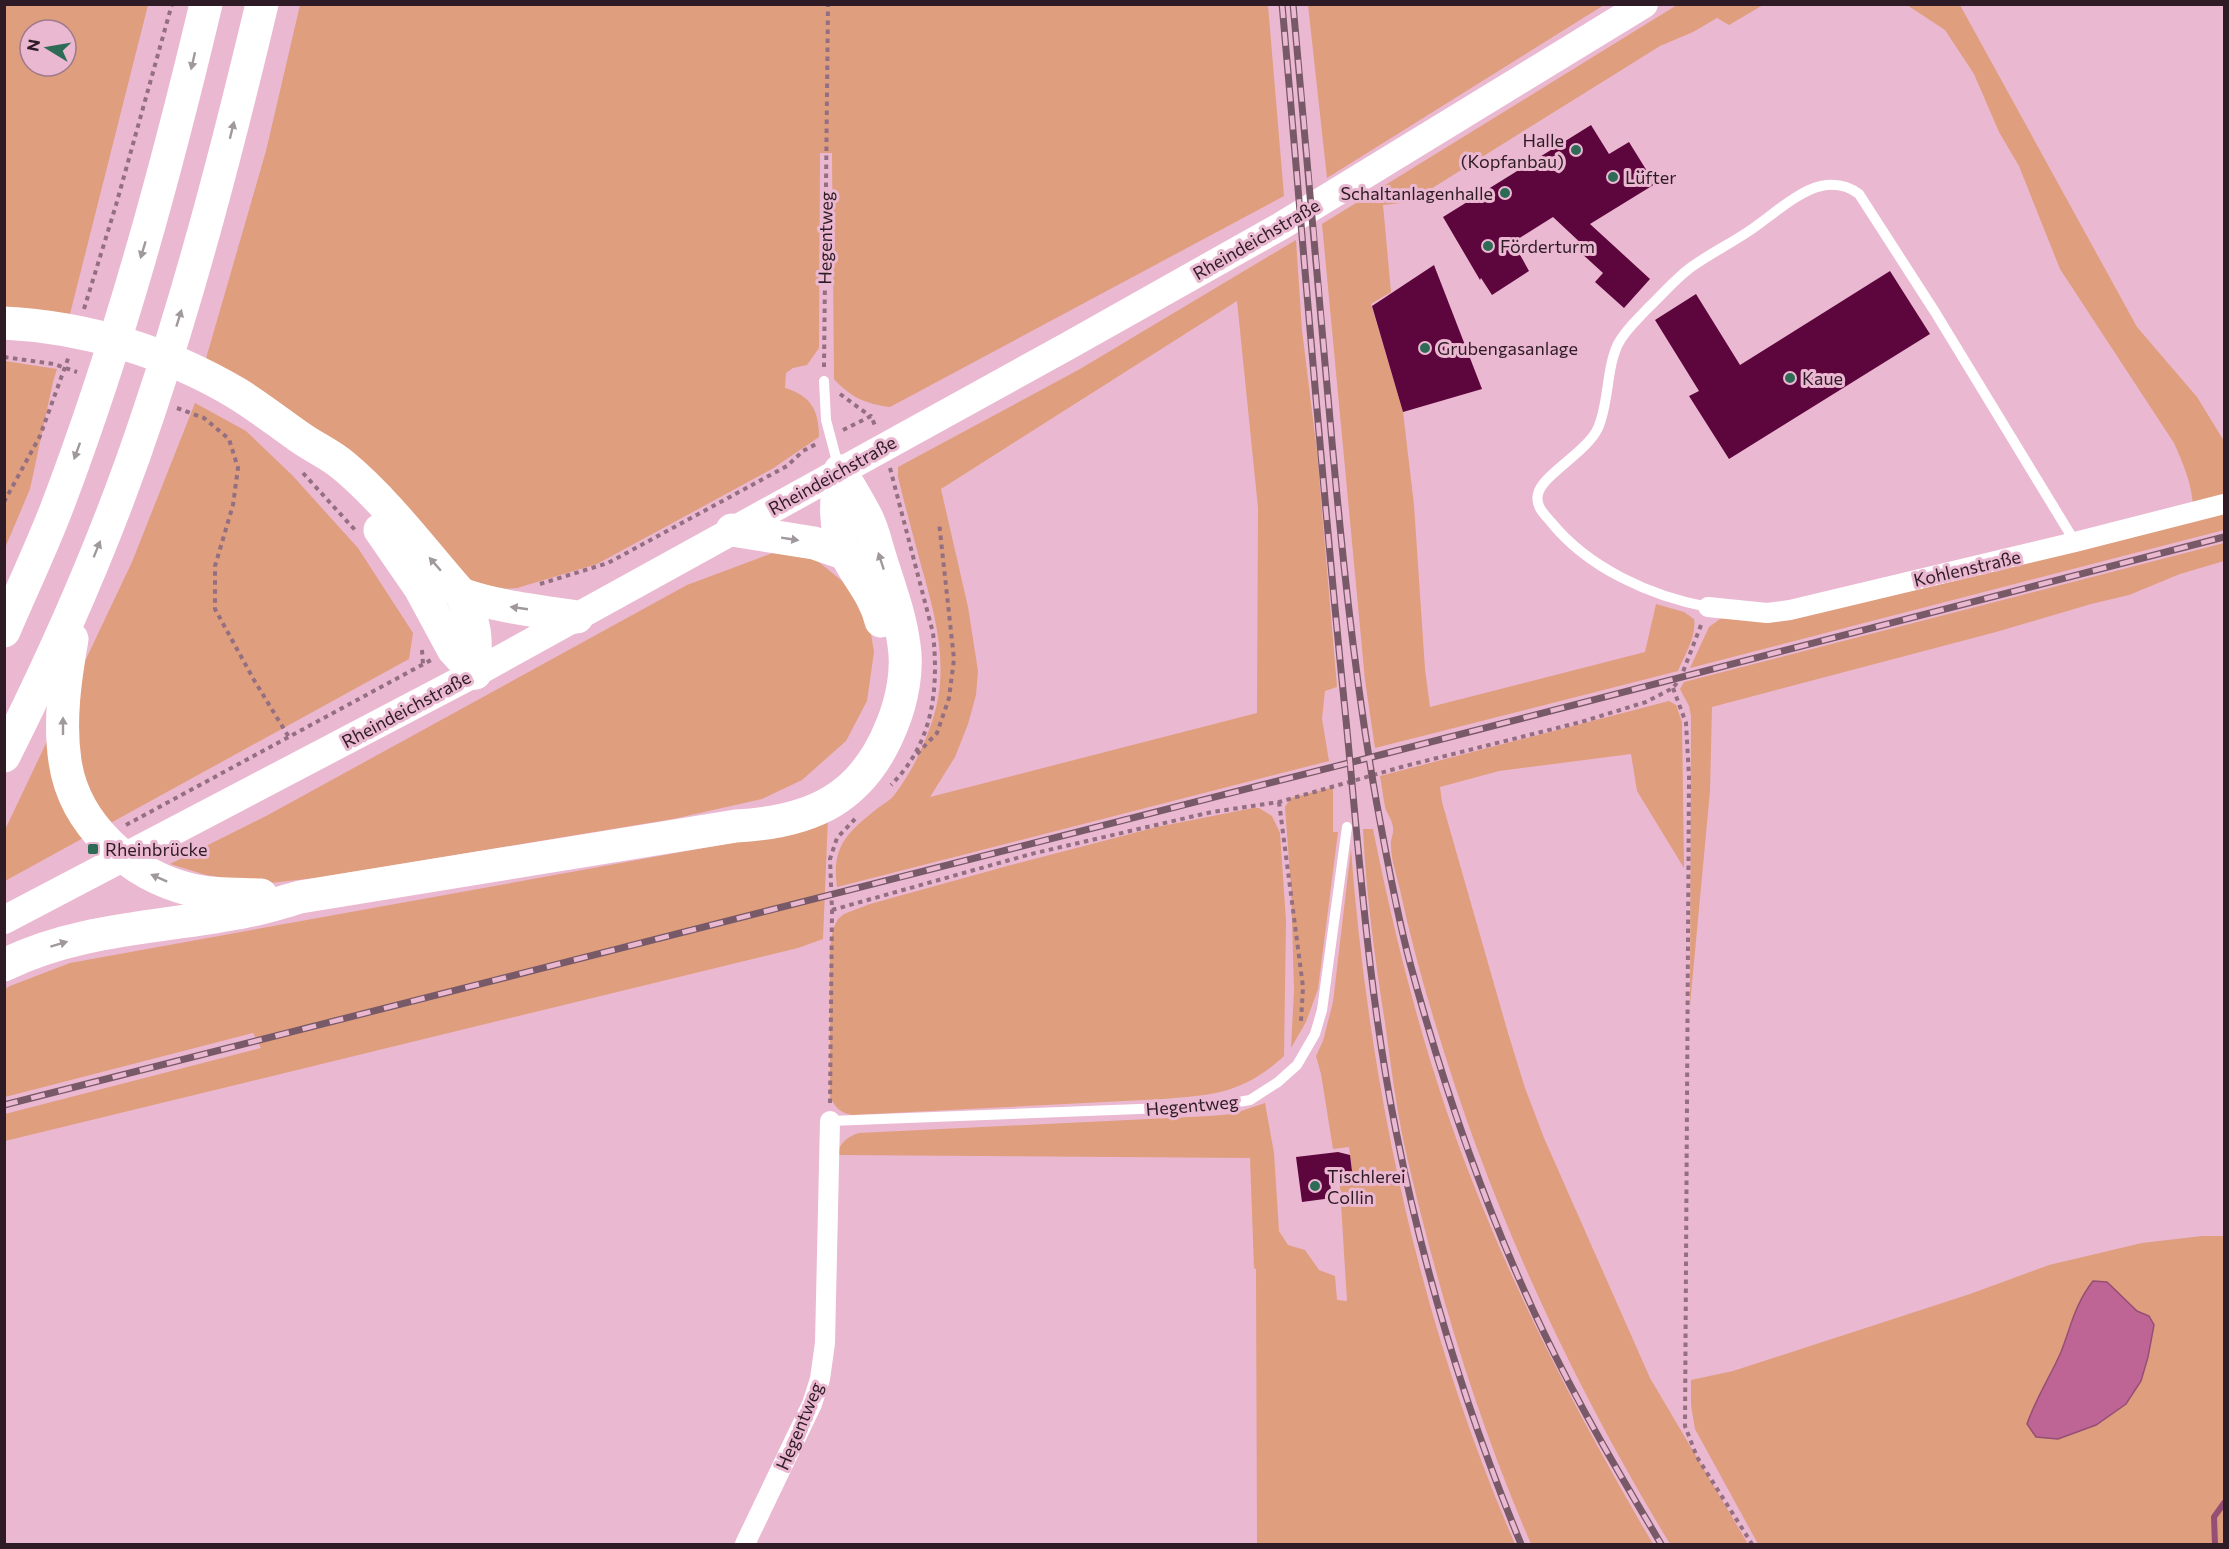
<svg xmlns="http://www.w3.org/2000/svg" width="2229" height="1549" font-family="Commissioner,sans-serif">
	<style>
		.green { fill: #df9e7d; fill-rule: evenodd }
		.water { fill: #bf6596; stroke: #944f74; stroke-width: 1.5 }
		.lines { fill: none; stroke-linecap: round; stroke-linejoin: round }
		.stream { stroke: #944f74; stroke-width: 6 }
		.building { fill: #5d063e }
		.path { stroke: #936f81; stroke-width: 4; stroke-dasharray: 4.5 4.5; stroke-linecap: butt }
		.lane { stroke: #fff; stroke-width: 10 }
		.street { stroke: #fff; stroke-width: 20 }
		.secondary { stroke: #fff; stroke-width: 28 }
		.highway { stroke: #fff; stroke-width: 33 }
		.rail-casing { stroke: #785968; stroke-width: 7 }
		.rail { stroke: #ebb8d1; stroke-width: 4.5; stroke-dasharray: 14; stroke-linecap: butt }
		.oneway { fill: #a1989d }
		.poi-dot { fill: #2e6b56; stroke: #ebb8d1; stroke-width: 2 }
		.labels { text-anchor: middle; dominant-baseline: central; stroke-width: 6; stroke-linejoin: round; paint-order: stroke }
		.poi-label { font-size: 18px; fill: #2e1b25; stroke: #ebb8d1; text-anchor: start }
		.street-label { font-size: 18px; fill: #2e1b25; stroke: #ebb8d1 }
	</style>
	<rect width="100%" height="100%" fill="#ebb8d1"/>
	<g class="green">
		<path d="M4 5H148L70 314 5 308ZM30 30H66V66H30Z"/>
		<path d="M300 5H1268L1284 196 890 407C866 404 850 397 834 379L832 153H820L819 348 807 365 793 368 786 373 785 388C811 396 819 410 819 437L772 469 597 564 517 588 480 591 205 362 266 151Z"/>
		<polygon points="1308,5 1308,4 1604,5 1327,178"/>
		<path d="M1677 5H1763L1729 25 1717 18 1693 32 1660 46 1410 202 1383 205 1391 292 1371 304 1403 412 1414 505 1425 669 1430 707 1645 652 1656 604 1684 612 1694 619C1697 636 1684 656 1678 671L1375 748 1365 680 1322 224Z"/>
		<path d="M1907 5H1960L2137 327 2197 397 2224 441V495L2193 504C2191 482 2183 463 2174 443L2060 269 2019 166 1999 132 1974 74 1945 30Z"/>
		<path d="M1296 240 1302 330 1317 452 1337 687 1325 691 1322 719 1329 761 837 887C831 846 848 832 878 808 883 804 891 800 895 794 914 769 928 738 936 708 948 660 934 611 921 565 913 535 905 506 898 477V467L1080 369ZM1237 301 1258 508 1257 713 930 797 955 757 968 724 976 695 978 671 968 607 941 489Z"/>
		<polygon points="5,361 57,369 53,382 30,489 5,548"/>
		<polygon points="195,403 246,431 292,475 358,548 413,633 409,659 5,881 4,832 132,562"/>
		<polygon points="2224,511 2224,530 1690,668 1709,627 1720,619"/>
		<polygon points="2224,543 2224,561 2180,574 2129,595 2091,604 1996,632 1712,707 1710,791 1690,1005 1691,716 1689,706 1680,689 1684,682"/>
		<polygon points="778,551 802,553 820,563 858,594 868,616 874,652 867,701 846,741 802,780 762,799 673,819 316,878 261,884 206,875 170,864 268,815 687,585"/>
		<path d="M1669 701 1676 705 1682 722 1684 868 1637 791 1631 754 1499 771 1440 787 1442 802 1508 1033 1525 1088 1544 1138 1650 1378 1748 1544H1670C1571 1381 1491 1209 1436 1026 1422 981 1410 936 1400 890 1397 876 1391 860 1391 846 1390 840 1394 834 1393 828 1393 821 1387 814 1385 807 1383 797 1382 786 1380 776Z"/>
		<polygon points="1333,787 1333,832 1338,832 1318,989 1306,1022 1291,1048 1294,991 1291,888 1285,807 1291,798"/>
		<path d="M1253 808H1259L1272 816 1280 833 1286 921 1284 1056C1244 1093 1215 1095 1163 1099L852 1115C840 1113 835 1107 830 1097V947L833 929 838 919 844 914 870 904 1011 865 1157 827Z"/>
		<polygon points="828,817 823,939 798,948 5,1141 5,1114 261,1048 253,1033 5,1097 5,989 10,986 70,963 803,830"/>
		<path d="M1373 829C1397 949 1428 1069 1473 1183 1522 1309 1585 1428 1653 1544H1531C1476 1417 1436 1284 1405 1148 1396 1107 1391 1065 1385 1023 1375 959 1366 894 1363 829Z"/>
		<path d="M1351 849C1369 1087 1420 1325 1515 1544H1257L1256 1269 1254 1268 1250 1158 836 1155C841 1143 846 1137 859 1133L1210 1116 1232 1114 1265 1103 1274 1153 1279 1231 1288 1245 1305 1250 1319 1270 1335 1276 1337 1300 1347 1301 1339 1172 1352 1170 1349 1147 1333 1149 1321 1074 1316 1056 1323 1041 1333 1002Z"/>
		<path d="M2202 1236H2224V1544H1758L1695 1429 1691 1405V1380L1733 1371 1970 1294 2049 1265 2142 1243ZM2122 1296 2137 1312 2149 1316 2154 1325 2034 1405 2061 1352 2071 1321Z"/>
	</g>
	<path class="water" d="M2093 1281 2107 1282 2137 1311 2149 1316 2154 1325 2148 1357 2141 1381 2126 1404 2096 1425 2058 1439 2036 1437 2027 1424C2036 1398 2050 1377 2061 1352 2071 1326 2075 1304 2093 1281Z"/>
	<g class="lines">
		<polyline class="stream" points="2215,1544 2214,1517 2224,1503"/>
	</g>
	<g class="building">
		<polygon points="1591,125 1609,154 1629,142 1655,184 1590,224 1650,279 1624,308 1595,282 1603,273 1580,252 1585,247 1553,217 1513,242 1529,271 1492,295 1481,278 1480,280 1443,217"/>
		<polygon points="1434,265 1482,389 1403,412 1372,306"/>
		<polygon points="1890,271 1930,334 1729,459 1689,396 1699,391 1655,320 1696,294 1740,365"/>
		<polygon points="1338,1152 1350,1155 1352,1171 1329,1174 1332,1198 1302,1202 1296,1157"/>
	</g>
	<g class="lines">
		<g class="path">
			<polyline points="84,309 116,205 172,4"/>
			<polyline points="4,357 54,364 77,372"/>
			<polyline points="824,367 828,4"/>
			<polyline points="840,394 870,416"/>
			<polyline points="177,408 204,418 229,439 238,468 233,505 215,566 215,609 254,680 290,739"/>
			<polyline points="843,430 871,416 876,428"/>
			<path d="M890 468 933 633C939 690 933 743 891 785"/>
			<polyline points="303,473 355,530"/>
			<polyline points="4,502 40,436 69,356"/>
			<polyline points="540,584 608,563 787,466 803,451 818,443"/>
			<polyline points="422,650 423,664"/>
			<polyline points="1673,688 1686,723 1689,777 1685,1426 1697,1457 1752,1544"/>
			<polyline points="917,754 937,733 949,698 954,659 939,522"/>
			<polyline points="1279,802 1303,987 1301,1021"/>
			<polyline points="126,825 431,660"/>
			<polyline points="832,910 1031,854 1212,812 1279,802 1405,766 1581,722 1646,702 1673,688 1681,677 1701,625"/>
			<polyline points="830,1103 832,910 830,859 837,838 855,819"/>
		</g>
		<g class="lane">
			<polyline points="824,381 826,420 839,469"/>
			<path d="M1708 607C1650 596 1588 568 1551 522 1544 514 1535 506 1538 494 1542 475 1587 452 1598 428 1609 404 1606 369 1618 344 1625 330 1637 320 1647 309 1661 296 1674 280 1690 268 1709 254 1732 243 1752 229 1771 216 1798 191 1821 186 1835 183 1847 185 1859 194L1935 312 2075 542"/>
			<polyline points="830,1121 1217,1106 1250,1100 1278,1082 1297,1065 1315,1034 1322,1010 1347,827"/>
		</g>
		<g class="street">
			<polyline points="1708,607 1767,613 1790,610 2075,542 2224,504"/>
			<polyline points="745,1544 812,1404 820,1379 825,1343 830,1121"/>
		</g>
		<polyline class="secondary" points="4,920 475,673 1066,347 1281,226 1644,4"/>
		<g class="highway">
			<path d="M4 323C86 327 168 352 238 394 259 407 278 422 298 436 313 447 330 454 344 466 388 503 423 551 461 594 477 625 476 639 475 673"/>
			<path d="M840 471C836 499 833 527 846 554 857 577 875 595 881 621"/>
			<polyline points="380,530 420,588 453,649 475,673"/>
			<polyline points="732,530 814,543 846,554"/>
			<path d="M461 594C498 607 538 611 577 617"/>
			<path d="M4 631C21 591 40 551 56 510 119 345 165 176 206 4"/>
			<path d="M72 639C65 679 59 721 65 761 74 825 132 876 192 890 214 895 238 894 261 895"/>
			<path d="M4 756C60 645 110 530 149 412 194 278 229 142 262 4"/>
			<path d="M4 965C81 927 165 928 247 911 265 908 283 902 300 897L736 826C812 822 863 799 892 725 902 701 908 670 904 645 900 614 889 586 880 557 876 544 873 530 867 518 859 502 849 486 840 471"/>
		</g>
		<g class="rail-casing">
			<g id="rail">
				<path d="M1282 4C1303 239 1321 475 1345 710 1359 850 1368 992 1396 1131 1424 1272 1466 1411 1521 1544"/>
				<path d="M1293 4C1305 135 1317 266 1328 397 1340 534 1353 670 1377 805 1387 858 1396 911 1410 963 1444 1089 1487 1215 1544 1333 1579 1406 1620 1475 1661 1544"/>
				<polyline points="4,1105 1380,755 2224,537"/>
			</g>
		</g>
		<use href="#rail" class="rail"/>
	</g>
	<defs><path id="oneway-solid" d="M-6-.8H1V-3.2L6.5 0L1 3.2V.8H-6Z" transform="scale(1.5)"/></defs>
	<g class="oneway">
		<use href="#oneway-solid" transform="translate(193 61) rotate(103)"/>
		<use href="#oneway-solid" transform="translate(232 130) rotate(-76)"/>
		<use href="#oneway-solid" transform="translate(143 250) rotate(107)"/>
		<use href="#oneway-solid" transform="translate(179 318) rotate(-73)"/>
		<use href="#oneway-solid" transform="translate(77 451) rotate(110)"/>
		<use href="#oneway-solid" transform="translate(790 539) rotate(9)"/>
		<use href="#oneway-solid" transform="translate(97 549) rotate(-68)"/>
		<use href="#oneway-solid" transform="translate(881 561) rotate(-108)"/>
		<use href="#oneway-solid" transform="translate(435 564) rotate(-131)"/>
		<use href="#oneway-solid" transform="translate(519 608) rotate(-172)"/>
		<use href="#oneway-solid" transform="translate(63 726) rotate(-90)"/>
		<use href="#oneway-solid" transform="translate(159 878) rotate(-156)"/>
		<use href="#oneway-solid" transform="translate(59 944) rotate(-17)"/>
	</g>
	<g class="poi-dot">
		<circle cx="1576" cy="150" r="6"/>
		<circle cx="1613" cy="177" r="6"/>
		<circle cx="1505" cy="193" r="6"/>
		<circle cx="1488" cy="246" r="6"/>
		<circle cx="1425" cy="348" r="6"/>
		<circle cx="1790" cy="378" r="6"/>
		<rect x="87" y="843" width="12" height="12" rx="3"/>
		<circle cx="1315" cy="1186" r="6"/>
	</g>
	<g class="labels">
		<g class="poi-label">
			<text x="1564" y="140" text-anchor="end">Halle<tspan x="1564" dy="21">(Kopfanbau)</tspan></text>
			<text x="1625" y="177">Lüfter</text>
			<text x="1493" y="193" text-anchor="end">Schaltanlagenhalle</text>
			<text x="1500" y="246">Förderturm</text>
			<text x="1437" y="348">Grubengasanlage</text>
			<text x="1802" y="378">Kaue</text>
			<text x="105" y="849">Rheinbrücke</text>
			<text x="1327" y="1176">Tischlerei<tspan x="1327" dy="21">Collin</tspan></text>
		</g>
		<g class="street-label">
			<text transform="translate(825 238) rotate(-89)">Hegentweg</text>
			<text transform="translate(1256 239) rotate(-30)">Rheindeichstraße</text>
			<text transform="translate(832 475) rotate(-29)">Rheindeichstraße</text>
			<text transform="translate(1967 568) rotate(-13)">Kohlenstraße</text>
			<text transform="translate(406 709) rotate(-28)">Rheindeichstraße</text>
			<text transform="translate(1192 1105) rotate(-5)">Hegentweg</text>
			<text transform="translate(799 1426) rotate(-67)">Hegentweg</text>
		</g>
	</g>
	<rect width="2229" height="1549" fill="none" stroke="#2e1b25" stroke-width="12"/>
	<g transform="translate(48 48) rotate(281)"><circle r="28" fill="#ebb8d1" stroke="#9f798c" stroke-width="1.5"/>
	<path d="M0-4.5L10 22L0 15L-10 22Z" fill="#2e6b56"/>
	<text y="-9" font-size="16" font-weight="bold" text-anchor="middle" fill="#2e1b25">N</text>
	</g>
</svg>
